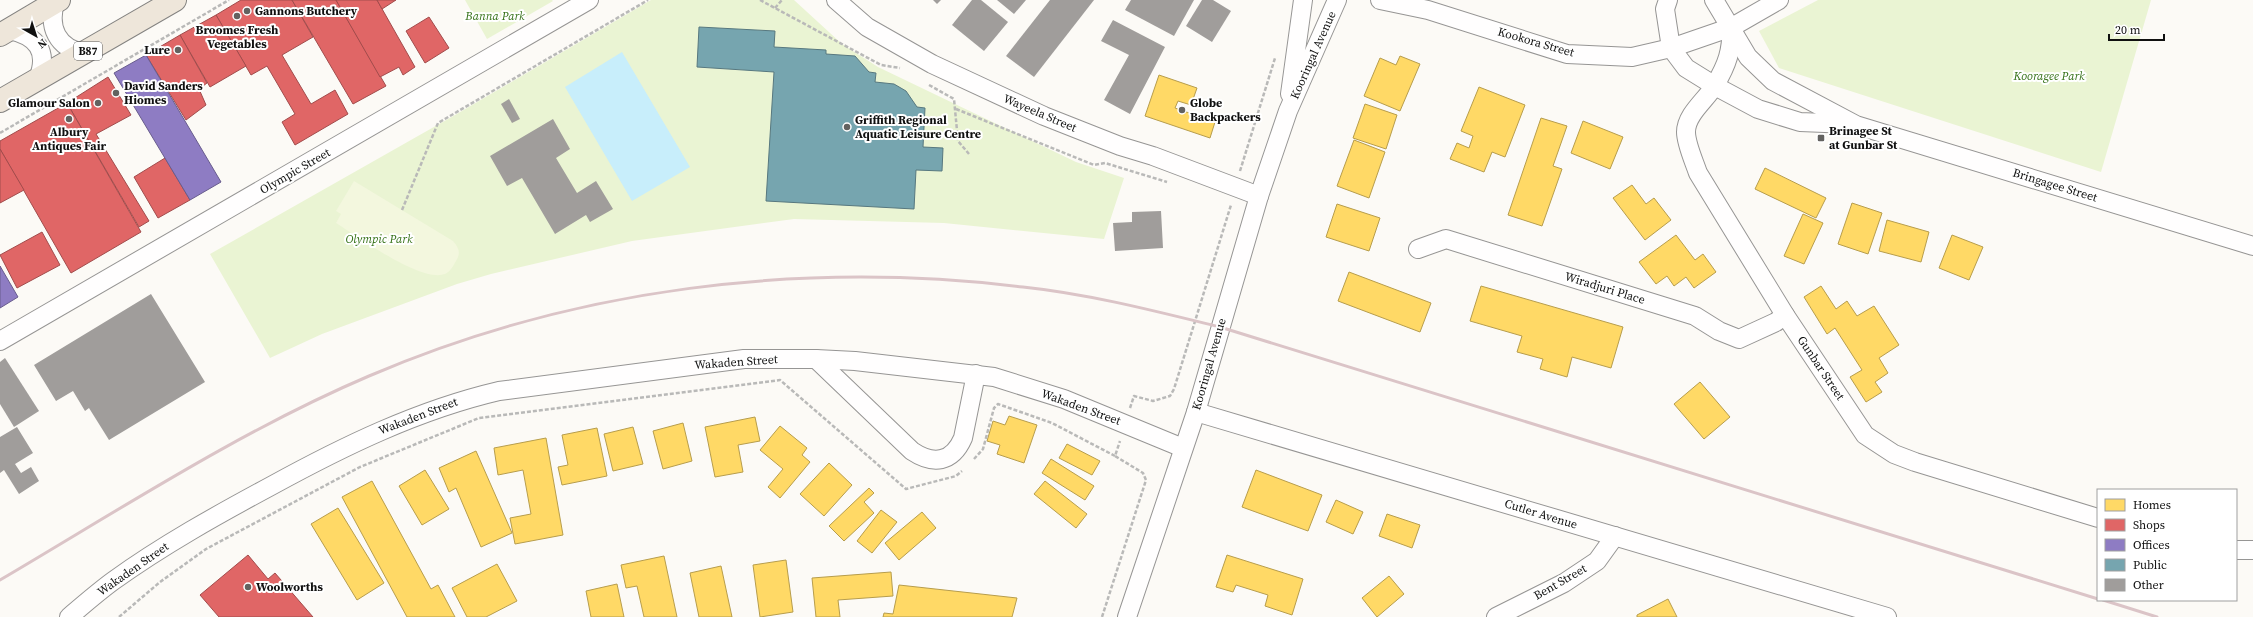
<svg xmlns="http://www.w3.org/2000/svg" width="2253" height="617" font-family="'Source Serif 4',serif">
	<style>
		.green { fill: #eaf4d3 }
		.pitch { fill: #f3f7de }
		.water { fill: #c8eefb }
		.homes { fill: #ffd966; stroke: #b79d4c }
		.shops { fill: #e06666; stroke: #a24c4c }
		.offices { fill: #8e7cc3; stroke: #685c8d }
		.public { fill: #76a5af; stroke: #57787f }
		.building { fill: #a09d9b }
		.lines { fill: none; stroke-linecap: round; stroke-linejoin: round }
		.minor-casing { stroke: #969594; stroke-width: 20 }
		.major-casing { stroke: #848381; stroke-width: 24 }
		.path { stroke: #b9b9b8; stroke-width: 2.5; stroke-dasharray: 4 2; stroke-linecap: butt }
		.minor { stroke: #fffefe; stroke-width: 18 }
		.major { stroke: #eee6da; stroke-width: 22 }
		.rail { stroke: #dbc4c7; stroke-width: 3 }
		.poi-dot { fill: #636260; stroke: #fff; stroke-width: 1.5 }
		.labels { text-anchor: middle; dominant-baseline: central; stroke-width: 4; stroke-linejoin: round; paint-order: stroke }
		.shield { fill: #fff; stroke: #585858; stroke-width: 1 }
		.shield-label { font-size: 11px; font-weight: bold; fill: #101010 }
		.poi-label { font-size: 12px; font-weight: bold; fill: #101010; stroke: #fff; text-anchor: start }
		.park-label { font-size: 12px; font-style: italic; fill: #347117; stroke: #fff }
		.street-label { font-size: 12px; fill: #101010; stroke: #fff }
	</style>
	<rect width="100%" height="100%" fill="#fcfaf6"/>
	<g class="green">
		<polygon points="465,0 552,0 553,1 487,39"/>
		<polygon points="651,0 794,0 842,44 878,67 1076,162 1124,178 1104,239 944,223 794,219 632,241 491,274 457,284 322,334 270,358 210,254 455,115"/>
		<polygon points="1818,0 2151,0 2101,172 1779,68 1759,31"/>
	</g>
	<path class="pitch" d="M354 181 453 241C459 248 461 253 456 261 453 266 451 271 445 274 421 283 357 236 336 223L341 214 336 211Z"/>
	<polygon class="water" points="622,52 690,167 632,201 565,87"/>
	<g class="homes">
		<polygon points="1400,56 1420,64 1400,111 1364,96 1380,58 1396,65"/>
		<polygon points="1159,75 1197,88 1191,105 1178,101 1175,108 1215,122 1210,138 1145,116"/>
		<polygon points="1479,87 1525,105 1505,157 1492,152 1484,172 1450,159 1457,143 1469,148 1473,136 1461,131"/>
		<polygon points="1365,104 1397,115 1386,149 1353,138"/>
		<polygon points="1541,118 1567,126 1553,166 1562,169 1542,226 1508,215"/>
		<polygon points="1583,121 1623,137 1610,169 1571,153"/>
		<polygon points="1354,140 1385,152 1369,198 1337,186"/>
		<polygon points="1765,168 1826,198 1816,218 1755,189"/>
		<polygon points="1632,185 1646,204 1654,198 1671,220 1645,240 1613,198"/>
		<polygon points="1852,203 1882,213 1868,254 1838,244"/>
		<polygon points="1337,204 1380,218 1369,251 1326,237"/>
		<polygon points="1803,214 1823,223 1804,264 1784,256"/>
		<polygon points="1887,220 1929,232 1921,262 1879,251"/>
		<polygon points="1676,235 1695,260 1703,254 1716,272 1694,288 1686,277 1674,286 1667,276 1656,284 1639,262"/>
		<polygon points="1952,235 1983,247 1969,280 1939,268"/>
		<polygon points="1349,272 1431,303 1420,332 1338,301"/>
		<polygon points="1481,286 1623,327 1611,368 1572,357 1567,377 1540,369 1543,359 1517,352 1522,336 1470,321"/>
		<polygon points="1821,286 1836,309 1847,301 1857,316 1874,306 1899,345 1879,358 1888,373 1875,382 1882,392 1866,402 1850,377 1862,370 1835,328 1827,334 1804,297"/>
		<polygon points="1700,382 1730,417 1704,439 1674,404"/>
		<polygon points="1009,416 1037,425 1024,463 997,454 1000,445 987,441 993,421 1005,425"/>
		<polygon points="755,417 760,441 738,445 743,472 715,477 705,427"/>
		<polygon points="683,423 692,461 663,469 653,431"/>
		<polygon points="780,426 807,448 802,455 810,462 780,498 768,487 783,469 760,450"/>
		<polygon points="633,427 643,464 613,471 604,434"/>
		<polygon points="597,428 607,476 562,485 558,467 568,465 562,435"/>
		<polygon points="546,438 563,535 515,544 510,518 531,514 523,470 498,475 494,448"/>
		<polygon points="1067,444 1100,461 1092,475 1059,458"/>
		<polygon points="476,451 512,533 481,547 456,488 449,492 439,468"/>
		<polygon points="1051,459 1094,486 1085,500 1042,473"/>
		<polygon points="829,463 852,485 824,516 800,494"/>
		<polygon points="425,470 449,509 422,525 399,486"/>
		<polygon points="1256,470 1322,495 1308,531 1242,507"/>
		<polygon points="372,481 431,589 438,585 455,617 407,617 342,497"/>
		<polygon points="1045,481 1087,514 1076,528 1034,494"/>
		<polygon points="869,488 874,493 864,502 874,513 844,541 829,526"/>
		<polygon points="1336,500 1363,512 1353,534 1326,522"/>
		<polygon points="338,508 384,583 357,600 311,524"/>
		<polygon points="881,510 897,522 872,553 857,541"/>
		<polygon points="922,512 936,528 899,560 885,543"/>
		<polygon points="1387,514 1420,525 1412,548 1379,536"/>
		<polygon points="1227,555 1303,579 1292,615 1265,606 1268,595 1236,585 1233,592 1216,587"/>
		<polygon points="664,556 677,617 644,617 637,586 626,588 621,565"/>
		<polygon points="786,560 793,612 760,617 753,565"/>
		<polygon points="497,564 517,601 486,617 467,617 452,588"/>
		<polygon points="721,566 732,617 699,617 690,573"/>
		<polygon points="891,572 893,596 838,600 840,617 816,617 812,578"/>
		<polygon points="1389,576 1404,594 1377,617 1362,598"/>
		<polygon points="617,584 624,617 591,617 586,591"/>
		<polygon points="899,585 1017,598 1012,617 883,617 884,613 893,614"/>
		<polygon points="1668,599 1677,617 1637,617 1637,615"/>
	</g>
	<g class="shops">
		<polygon points="241,0 292,0 313,37 282,55 311,104 335,90 348,114 295,145 282,122 295,114 267,66 251,75 216,15"/>
		<polygon points="292,0 336,0 386,86 353,104"/>
		<polygon points="336,0 377,0 415,67 403,75 399,67 380,77"/>
		<polygon points="377,0 396,0 382,9"/>
		<polygon points="216,15 246,66 210,87 180,35"/>
		<polygon points="429,17 449,48 425,63 406,31"/>
		<polygon points="180,35 207,83 199,89 206,105 186,120 146,55"/>
		<polygon points="108,77 131,115 96,134 149,221 139,227 67,103"/>
		<polygon points="67,103 141,232 71,273 0,149 0,141"/>
		<polygon points="0,149 24,190 0,203"/>
		<polygon points="165,158 190,200 158,218 134,177"/>
		<polygon points="42,232 60,265 17,288 0,255"/>
		<polygon points="248,555 268,579 275,573 313,617 219,617 200,595"/>
	</g>
	<g class="offices">
		<polygon points="146,55 221,182 190,200 114,73"/>
		<polygon points="0,266 18,297 0,308"/>
	</g>
	<polygon class="public" points="699,27 775,31 774,47 826,50 826,54 855,56 869,72 876,73 875,82 894,84 906,91 917,107 925,108 923,147 943,148 942,171 916,170 914,209 766,201 774,72 697,67"/>
	<g class="building">
		<polygon points="933,0 941,0 937,4"/>
		<polygon points="972,0 981,0 1008,22 984,51 952,25"/>
		<polygon points="997,0 1026,0 1014,14"/>
		<polygon points="1050,0 1094,0 1034,77 1006,56"/>
		<polygon points="1131,0 1194,0 1174,36 1125,10"/>
		<polygon points="1202,0 1213,0 1231,11 1212,42 1186,26"/>
		<polygon points="1113,20 1165,47 1130,114 1104,100 1129,55 1101,41"/>
		<polygon points="509,99 520,119 512,123 501,104"/>
		<polygon points="553,119 570,149 556,158 577,193 596,181 613,209 590,222 586,215 555,234 522,178 507,186 490,156"/>
		<polygon points="1161,211 1163,248 1115,251 1113,223 1132,222 1132,212"/>
		<polygon points="151,294 205,382 109,440 89,408 85,411 73,391 56,401 34,365"/>
		<polygon points="5,358 39,411 14,427 0,404 0,362"/>
		<polygon points="17,427 33,453 15,464 21,473 31,467 39,481 19,494 4,470 0,473 0,437"/>
	</g>
	<g class="lines">
		<g class="minor-casing">
			<g id="minor">
				<polyline points="836,0 867,27 932,64 1044,116 1120,146 1153,156 1259,196"/>
				<polyline points="1380,0 1428,10 1567,54 1632,57 1671,48 1732,27 1779,0"/>
				<polyline points="1668,0 1665,9 1671,48 1686,68 1715,86 1758,109 1800,122 1850,124"/>
				<polyline points="1714,0 1748,57 1773,81 1856,125 2253,246"/>
				<path d="M55 3C48 27 57 48 84 53"/>
				<path d="M1732 27C1731 52 1728 63 1715 85 1707 99 1686 114 1686 132 1686 144 1694 161 1698 173L1785 315 1865 435 1894 454 1915 462 2098 518"/>
				<path d="M9 30C37 36 49 51 38 79"/>
				<polyline points="1290,94 1303,0"/>
				<polyline points="1418,249 1446,239 1695,316 1719,331 1739,339 1776,322 1785,315"/>
				<polyline points="0,341 589,0"/>
				<path d="M816 359 912 451C933 465 952 463 963 438L976 374"/>
				<polyline points="1196,412 1887,617"/>
				<polyline points="2236,550 2253,550"/>
				<path d="M69 617C83 605 98 592 113 581 163 545 217 515 271 486 344 446 418 410 499 391L744 359H816L855 361 994 377 1064 399 1183 448"/>
				<polyline points="1127,617 1196,412 1259,196 1288,111 1337,0"/>
				<polyline points="1496,617 1564,583 1597,561 1615,536"/>
			</g>
		</g>
		<g class="major-casing">
			<g id="major">
				<polyline points="0,35 59,0"/>
				<polyline points="0,101 175,0"/>
			</g>
		</g>
		<g class="path">
			<polyline points="760,0 881,65 900,68"/>
			<polyline points="775,8 782,0"/>
			<polyline points="929,85 954,99 958,141 969,154"/>
			<polyline points="956,109 1094,165 1105,163 1167,182"/>
			<polyline points="0,133 229,0"/>
			<polyline points="1240,171 1275,58"/>
			<polyline points="402,210 438,123 648,0"/>
			<polyline points="1130,408 1134,396 1153,401 1170,396 1174,389 1231,205"/>
			<polyline points="974,459 983,449 994,408 998,404 1052,423 1115,456"/>
			<polyline points="119,617 160,582 206,549 360,467 479,418 780,380 906,489 956,476 962,471"/>
			<polyline points="1102,617 1146,480 1143,473 1115,456 1120,441"/>
		</g>
		<use href="#minor" class="minor"/>
		<use href="#major" class="major"/>
		<g class="rail">
			<path d="M0 580C119 510 242 430 369 376 574 288 801 260 1023 287 1089 294 1155 311 1220 327L2098 599"/>
			<polyline points="2103,600 2157,617"/>
		</g>
	</g>
	<g class="poi-dot">
		<circle cx="247" cy="11" r="4"/>
		<circle cx="237" cy="16" r="4"/>
		<circle cx="178" cy="50" r="4"/>
		<circle cx="116" cy="93" r="4"/>
		<circle cx="98" cy="103" r="4"/>
		<circle cx="1182" cy="110" r="4"/>
		<circle cx="69" cy="119" r="4"/>
		<circle cx="847" cy="127" r="4"/>
		<rect x="1817" y="134" width="8" height="8" rx="2"/>
		<circle cx="248" cy="587" r="4"/>
	</g>
	<g class="labels">
		<rect class="shield" x="74" y="42" width="28" height="18" rx="3"/>
		<g class="shield-label">
			<text x="88" y="51">B87</text>
		</g>
		<g class="poi-label">
			<text x="255" y="11">Gannons Butchery</text>
			<text x="237" y="30" text-anchor="middle">Broomes Fresh<tspan x="237" dy="14">Vegetables</tspan></text>
			<text x="170" y="50" text-anchor="end">Lure</text>
			<text x="124" y="86">David Sanders<tspan x="124" dy="14">Hiomes</tspan></text>
			<text x="90" y="103" text-anchor="end">Glamour Salon</text>
			<text x="1190" y="103">Globe<tspan x="1190" dy="14">Backpackers</tspan></text>
			<text x="855" y="120">Griffith Regional<tspan x="855" dy="14">Aquatic Leisure Centre</tspan></text>
			<text x="1829" y="131">Brinagee St<tspan x="1829" dy="14">at Gunbar St</tspan></text>
			<text x="69" y="132" text-anchor="middle">Albury<tspan x="69" dy="14">Antiques Fair</tspan></text>
			<text x="256" y="587">Woolworths</text>
		</g>
		<g class="park-label">
			<text x="495" y="16">Banna Park</text>
			<text x="2049" y="76">Kooragee Park</text>
			<text x="379" y="239">Olympic Park</text>
		</g>
		<g class="street-label">
			<text transform="translate(1536 42) rotate(16)">Kookora Street</text>
			<text transform="translate(1313 55) rotate(-66)">Kooringal Avenue</text>
			<text transform="translate(1040 113) rotate(23)">Wayeela Street</text>
			<text transform="translate(295 171) rotate(-30)">Olympic Street</text>
			<text transform="translate(2055 185) rotate(17)">Bringagee Street</text>
			<text transform="translate(1605 288) rotate(17)">Wiradjuri Place</text>
			<text transform="translate(736 362) rotate(-4)">Wakaden Street</text>
			<text transform="translate(1209 364) rotate(-74)">Kooringal Avenue</text>
			<text transform="translate(1821 368) rotate(56)">Gunbar Street</text>
			<text transform="translate(1081 407) rotate(20)">Wakaden Street</text>
			<text transform="translate(418 416) rotate(-21)">Wakaden Street</text>
			<text transform="translate(1541 514) rotate(17)">Cutler Avenue</text>
			<text transform="translate(133 569) rotate(-35)">Wakaden Street</text>
			<text transform="translate(1560 582) rotate(-30)">Bent Street</text>
		</g>
	</g>
	<rect x="2097" y="489" width="140" height="112" fill="#ffffff" stroke="#9f9f9f"/>
	<rect x="2105" y="499" width="20" height="12" fill="#ffd966" stroke="#9f9f9f"/>
	<text x="2133" y="509" font-size="12" fill="#101010">Homes</text>
	<rect x="2105" y="519" width="20" height="12" fill="#e06666" stroke="#9f9f9f"/>
	<text x="2133" y="529" font-size="12" fill="#101010">Shops</text>
	<rect x="2105" y="539" width="20" height="12" fill="#8e7cc3" stroke="#9f9f9f"/>
	<text x="2133" y="549" font-size="12" fill="#101010">Offices</text>
	<rect x="2105" y="559" width="20" height="12" fill="#76a5af" stroke="#9f9f9f"/>
	<text x="2133" y="569" font-size="12" fill="#101010">Public</text>
	<rect x="2105" y="579" width="20" height="12" fill="#a09d9b" stroke="#9f9f9f"/>
	<text x="2133" y="589" font-size="12" fill="#101010">Other</text>
	<g transform="translate(36 36) rotate(141)" stroke="#ffffff" stroke-width="3" paint-order="stroke">
	<path d="M0-3L7 15L0 10L-7 15Z" fill="#101010"/>
	<text y="-6" font-size="11" font-weight="bold" text-anchor="middle" fill="#101010">N</text>
	</g>
	<path d="M2109 34v6h55v-6" fill="none" stroke="#101010" stroke-width="2"/>
	<text x="2115" y="34" font-size="12" fill="#101010" stroke="#ffffff" stroke-width="3" paint-order="stroke">20 m</text>
</svg>
